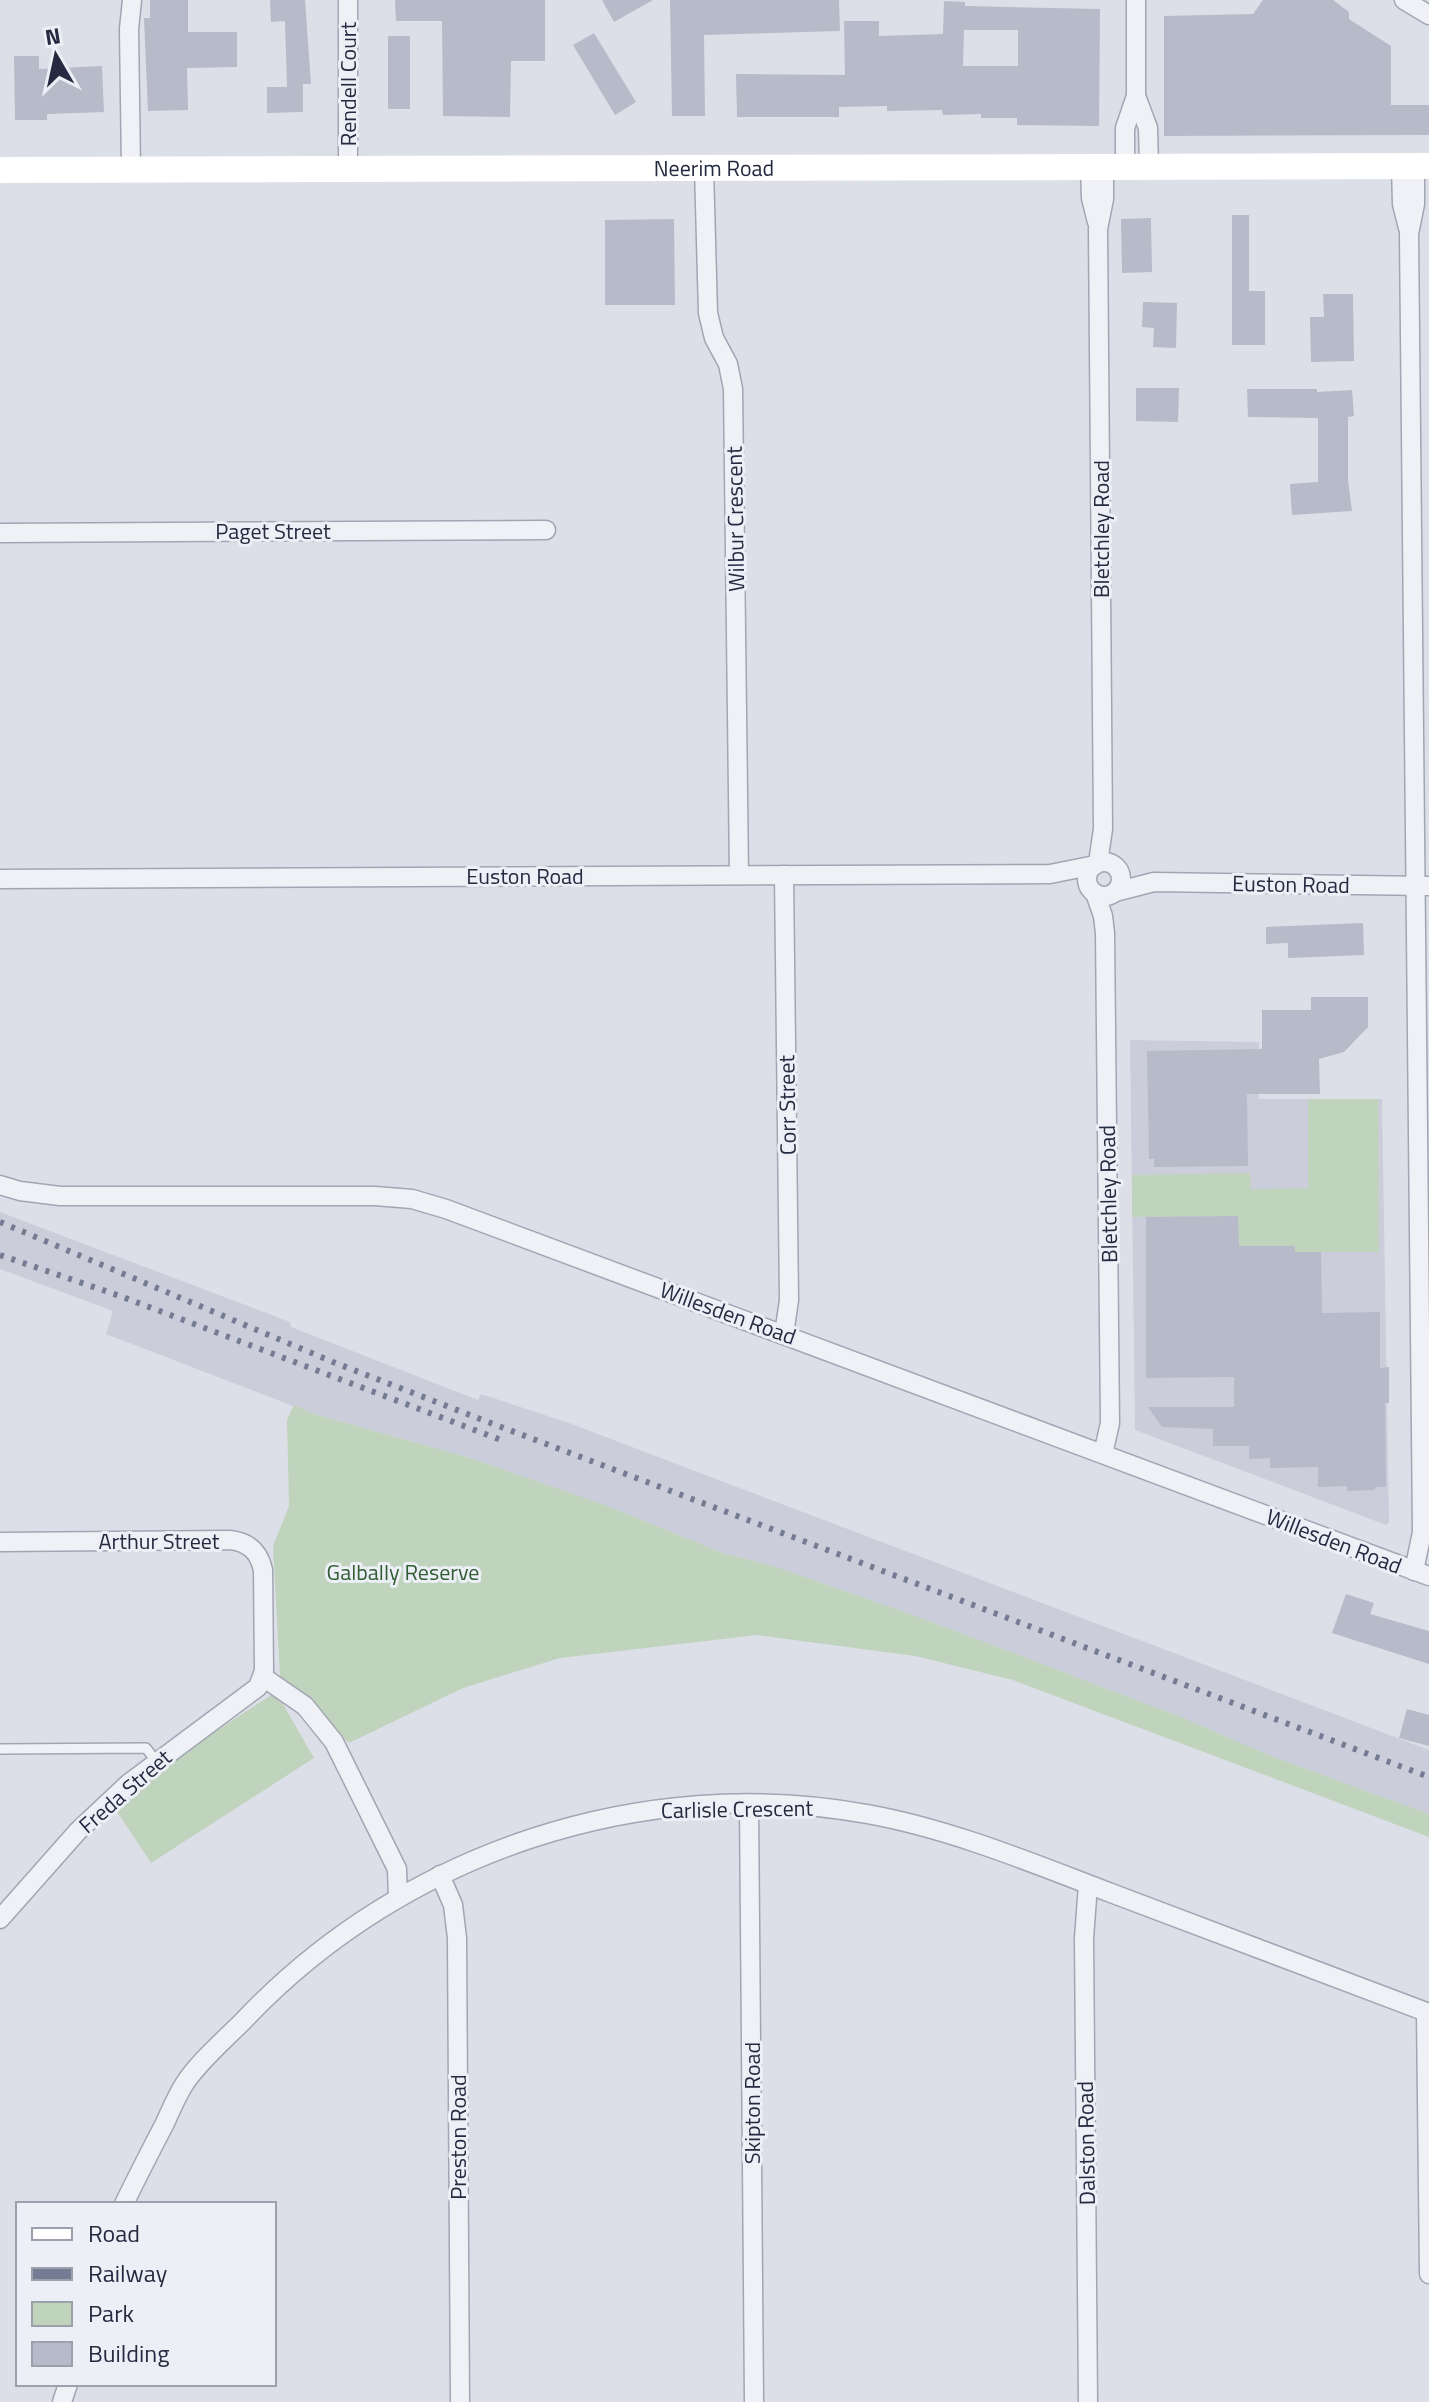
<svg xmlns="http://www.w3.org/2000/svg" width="1429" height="2402" font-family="'Titillium Web',sans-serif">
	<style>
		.built { fill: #cbceda }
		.green { fill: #bfd3bd }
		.building { fill: #b7bac8; fill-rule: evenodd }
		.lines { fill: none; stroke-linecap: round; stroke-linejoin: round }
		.lane-casing { stroke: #a2a5b2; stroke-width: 12 }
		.street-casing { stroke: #a2a5b2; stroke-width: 21 }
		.lane { stroke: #f0f1f6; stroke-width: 9 }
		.street { stroke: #f0f1f6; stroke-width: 18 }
		.secondary { stroke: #fff; stroke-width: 26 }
		.rail { stroke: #757b93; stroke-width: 6; stroke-dasharray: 4 8; stroke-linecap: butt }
		.labels { text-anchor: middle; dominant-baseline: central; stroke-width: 6; stroke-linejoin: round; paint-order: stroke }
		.street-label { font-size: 22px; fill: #252a40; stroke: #eceff6 }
		.park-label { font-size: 22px; fill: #325d32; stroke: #eceff6 }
	</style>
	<rect width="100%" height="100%" fill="#dddfe8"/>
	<g class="built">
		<polygon points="1130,1040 1259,1042 1259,1099 1382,1099 1389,1522 1386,1525 1135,1430"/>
		<polygon points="0,1212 290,1322 291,1327 478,1400 481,1394 569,1423 1429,1750 1429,1814 1271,1756 1181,1717 924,1619 777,1567 723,1553 605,1505 467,1457 314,1414 106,1334 113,1311 0,1269"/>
	</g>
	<g class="green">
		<polygon points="1308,1099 1378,1099 1379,1252 1295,1252 1295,1246 1239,1246 1238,1216 1132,1217 1132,1175 1250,1173 1251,1189 1308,1188"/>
		<polygon points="294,1405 314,1414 467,1457 605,1505 723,1553 777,1567 924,1619 1181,1717 1271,1756 1429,1814 1429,1837 1013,1680 915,1656 757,1635 560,1658 463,1688 349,1743 280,1676 273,1546 289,1506 287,1420"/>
		<polygon points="276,1692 314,1758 151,1863 116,1810 185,1751"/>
	</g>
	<g class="building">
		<polygon points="150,0 188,0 188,32 237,32 237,67 187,68 188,110 148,111 144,18 150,18"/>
		<polygon points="270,0 305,0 311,84 303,84 303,112 267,113 267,87 287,87 285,21 271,22"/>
		<polygon points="395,0 545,0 545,61 511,61 510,117 443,116 442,21 396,21"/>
		<polygon points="602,0 653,0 614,22"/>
		<polygon points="670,0 839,0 840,31 704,35 705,116 672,116"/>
		<polygon points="1263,0 1333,0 1349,12 1349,19 1391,46 1391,105 1429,105 1429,135 1164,136 1164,16 1253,14"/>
		<path d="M944 1 965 2V6L1100 9 1099 126 1017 125V118H981V114L943 115 942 110 887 111V106L839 107V117H737L736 74 845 75 844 21H879V36L943 34ZM964 30H1018V66H963Z"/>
		<polygon points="594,33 636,102 615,115 573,45"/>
		<rect x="388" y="36" width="22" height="73"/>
		<polygon points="14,56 39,56 39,69 102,66 104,112 47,114 47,120 15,120"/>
		<polygon points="1232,215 1249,215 1249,291 1265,291 1265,345 1232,345"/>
		<polygon points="1151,218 1152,272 1122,273 1121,219"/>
		<polygon points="674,219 675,305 605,305 605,220"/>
		<polygon points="1323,294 1353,294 1354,361 1311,362 1310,317 1324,317"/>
		<polygon points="1143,302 1177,303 1176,348 1153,347 1154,328 1142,327"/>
		<polygon points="1136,388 1179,388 1178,422 1136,421"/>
		<polygon points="1247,389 1317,389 1317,392 1352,390 1354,416 1348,417 1348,480 1352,511 1292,515 1290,484 1318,482 1318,418 1248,417"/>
		<polygon points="1363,923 1364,955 1288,958 1288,943 1266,944 1266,927"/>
		<polygon points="1311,997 1368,997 1368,1027 1344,1052 1319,1059 1320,1094 1247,1094 1248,1166 1154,1167 1154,1159 1149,1159 1147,1051 1262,1049 1262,1010 1311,1010"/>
		<polygon points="1238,1216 1239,1246 1295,1246 1295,1252 1321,1252 1322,1313 1380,1312 1380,1368 1389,1367 1389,1403 1385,1403 1386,1487 1375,1487 1375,1490 1347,1491 1347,1486 1318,1487 1318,1467 1270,1468 1270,1458 1249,1459 1249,1446 1213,1446 1213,1429 1162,1427 1148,1407 1234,1407 1234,1377 1146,1378 1146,1217"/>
		<polygon points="1346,1594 1374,1603 1370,1614 1429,1631 1429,1664 1332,1633"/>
		<polygon points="1407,1709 1429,1715 1429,1746 1399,1738"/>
	</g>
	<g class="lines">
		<g class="lane-casing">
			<polyline id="lane" points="0,1749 146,1748 156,1761"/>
		</g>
		<g class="street-casing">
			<g id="street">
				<polyline points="348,0 348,169"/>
				<polyline points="1404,0 1429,15"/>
				<polyline points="1136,96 1148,128 1149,167"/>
				<polyline points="1401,166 1402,204 1408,228"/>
				<polyline points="1090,167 1091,198 1097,222"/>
				<polyline points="1125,167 1125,128 1136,96 1136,0"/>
				<polyline points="704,168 708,313 714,338 728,364 733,389 739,875"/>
				<polyline points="131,169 129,29 132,0"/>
				<polyline points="0,533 546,530"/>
				<circle cx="1104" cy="879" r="17"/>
				<polyline points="1098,863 1103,829 1098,229 1104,199 1104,167"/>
				<polyline points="0,879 1050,874 1095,865"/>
				<polyline points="1115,892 1154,882 1429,886"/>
				<polyline points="1095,893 1103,916 1105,933 1110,1423 1103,1454"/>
				<polyline points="0,1185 20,1191 60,1196 375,1196 412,1199 446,1209 1429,1576"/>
				<polyline points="784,1334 789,1300 784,875"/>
				<path d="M0 1542 230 1540C249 1542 259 1552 263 1570L264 1671 258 1687 128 1784 78 1831 0 1919"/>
				<polyline points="1414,1571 1422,1532 1409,234 1415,204 1415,166"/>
				<polyline points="263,1677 305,1706 334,1742 397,1869 398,1898"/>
				<polyline points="749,1804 754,2402"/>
				<polyline points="440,1875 453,1905 457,1938 460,2402"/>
				<polyline points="1088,1885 1084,1938 1088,2402"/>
				<polyline points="1426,2012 1429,2274"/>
				<path d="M124 2204C137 2177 151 2150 165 2123 171 2110 177 2095 185 2083 201 2059 227 2038 247 2017 405 1852 642 1773 867 1814 951 1829 1032 1863 1111 1893 1217 1934 1323 1974 1429 2013"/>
				<polyline points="62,2402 68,2384"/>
			</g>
		</g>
		<use href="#lane" class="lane"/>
		<use href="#street" class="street"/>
		<path class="secondary" id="s1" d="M0 170 1429 166"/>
		<g class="rail">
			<polyline points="0,1222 333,1362 488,1422 1429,1777"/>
			<polyline points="0,1255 120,1296 501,1440"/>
		</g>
	</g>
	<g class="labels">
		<g class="street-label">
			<text transform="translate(348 84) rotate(-90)">Rendell Court</text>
			<text stroke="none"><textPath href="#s1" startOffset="714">Neerim Road</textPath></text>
			<text transform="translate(735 519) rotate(-91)">Wilbur Crescent</text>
			<text transform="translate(1101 529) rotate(-90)">Bletchley Road</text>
			<text x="273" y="531">Paget Street</text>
			<text x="525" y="876">Euston Road</text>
			<text transform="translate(1291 884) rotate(1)">Euston Road</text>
			<text transform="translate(787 1105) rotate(-91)">Corr Street</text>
			<text transform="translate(1108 1194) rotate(-91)">Bletchley Road</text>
			<text transform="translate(728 1313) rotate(20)">Willesden Road</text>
			<text x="159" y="1541">Arthur Street</text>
			<text transform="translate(1334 1541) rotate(21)">Willesden Road</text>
			<text transform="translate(125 1791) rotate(-41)">Freda Street</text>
			<text transform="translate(737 1809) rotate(-1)">Carlisle Crescent</text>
			<text transform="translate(752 2103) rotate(-90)">Skipton Road</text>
			<text transform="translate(458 2137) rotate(-90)">Preston Road</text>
			<text transform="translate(1086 2143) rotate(-91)">Dalston Road</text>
		</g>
		<g class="park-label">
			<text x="403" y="1572">Galbally Reserve</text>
		</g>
	</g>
	<rect x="16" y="2202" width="260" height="184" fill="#eceff6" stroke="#9ca0ad" stroke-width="2"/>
	<rect x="32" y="2228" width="40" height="12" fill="#ffffff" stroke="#9ca0ad" stroke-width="2"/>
	<text x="88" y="2242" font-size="24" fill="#252a40">Road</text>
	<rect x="32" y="2268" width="40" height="12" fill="#757b93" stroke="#9ca0ad" stroke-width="2"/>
	<text x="88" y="2282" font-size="24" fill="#252a40">Railway</text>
	<rect x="32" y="2302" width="40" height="24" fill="#bfd3bd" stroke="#9ca0ad" stroke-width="2"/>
	<text x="88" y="2322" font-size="24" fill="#252a40">Park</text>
	<rect x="32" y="2342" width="40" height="24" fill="#b7bac8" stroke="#9ca0ad" stroke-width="2"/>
	<text x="88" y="2362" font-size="24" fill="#252a40">Building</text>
	<g transform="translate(56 56) rotate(351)" stroke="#eceff6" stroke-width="6" paint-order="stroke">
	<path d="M0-6L14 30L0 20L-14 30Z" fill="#252a40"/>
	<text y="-12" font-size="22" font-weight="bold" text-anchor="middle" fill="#252a40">N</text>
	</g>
</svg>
